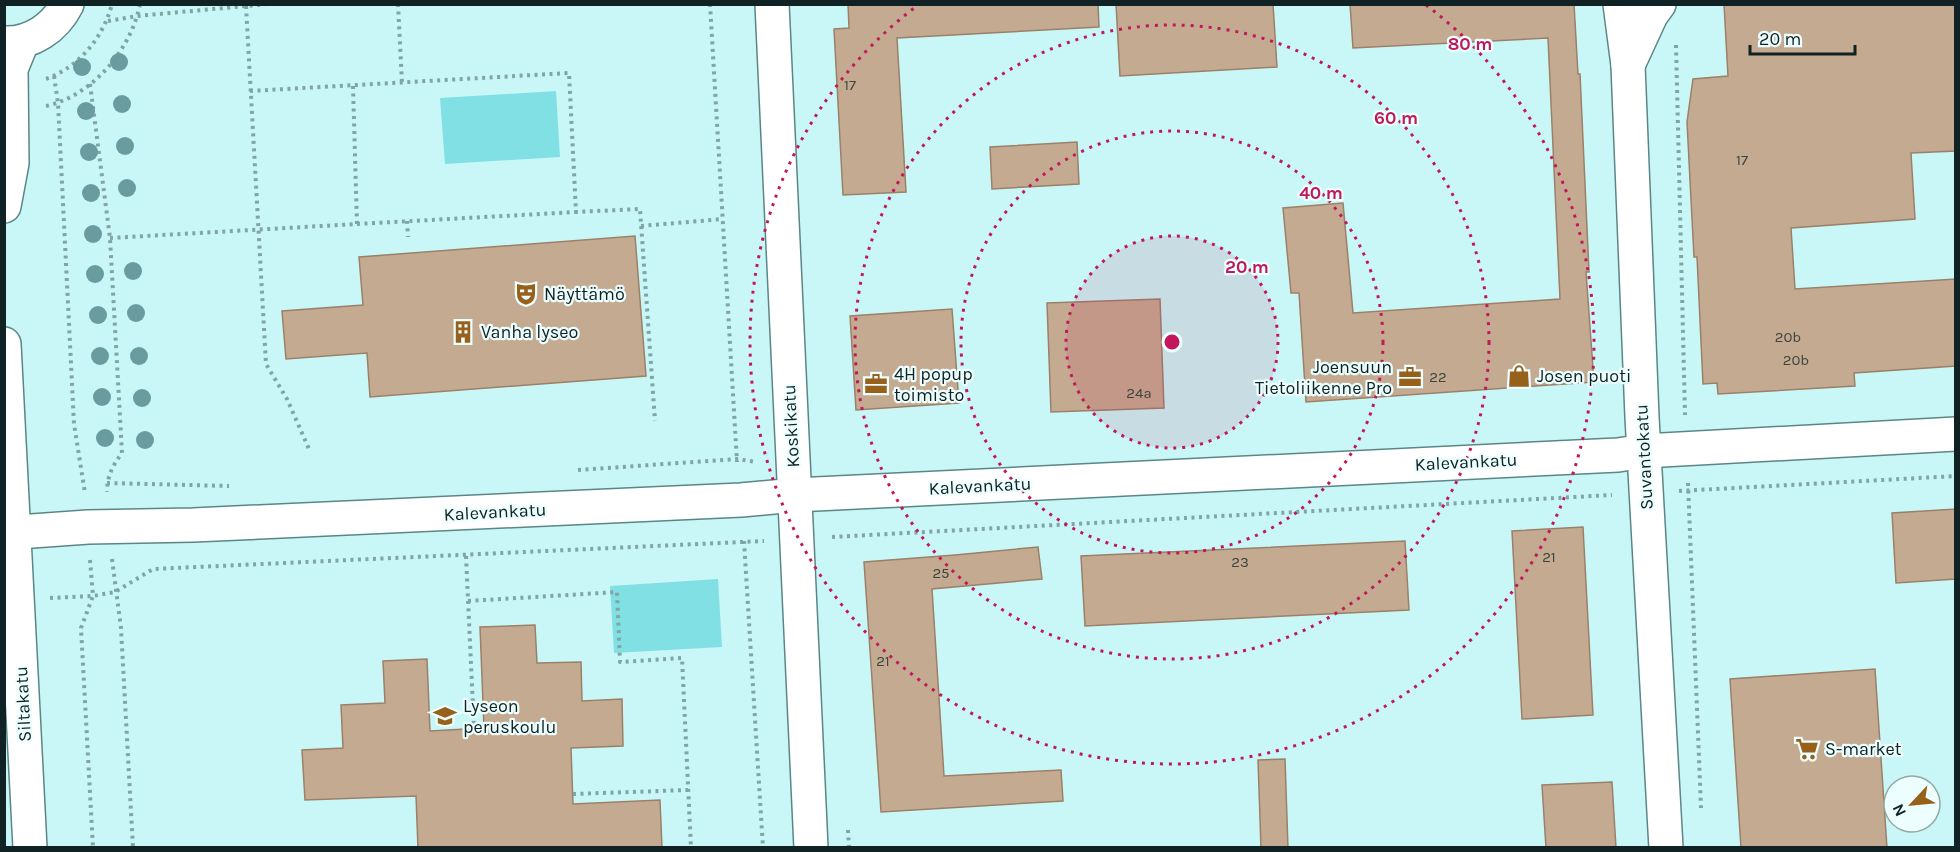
<svg xmlns="http://www.w3.org/2000/svg" width="1960" height="852" font-family="Karla,sans-serif">
	<style>
		.green { fill: #81e0e4 }
		.building { fill: #c4aa90; stroke: #9a8168; stroke-width: 1.5 }
		.lines { fill: none; stroke-linecap: round; stroke-linejoin: round }
		.street-casing { stroke: #5b8687; stroke-width: 36 }
		.secondary-casing { stroke: #5b8687; stroke-width: 36 }
		.primary-casing { stroke: #5b8687; stroke-width: 36 }
		.path { stroke: #81a4a5; stroke-width: 4; stroke-dasharray: 3 4.5; stroke-linecap: butt }
		.street { stroke: #fff; stroke-width: 33 }
		.secondary { stroke: #fff; stroke-width: 33 }
		.primary { stroke: #fff; stroke-width: 33 }
		.tree { fill: #689c9e }
		.ring { fill: none; stroke: #c2185b; stroke-width: 3; stroke-dasharray: 3 6 }
		.labels { text-anchor: middle; dominant-baseline: central; stroke-width: 4.5; stroke-linejoin: round; paint-order: stroke }
		.number-label { font-size: 15px; fill: #3d443e }
		.poi-label { font-size: 18px; fill: #102223; stroke: #ecfefe; text-anchor: start }
		.street-label { font-size: 18px; fill: #102223; stroke: #ecfefe }
		.centre { fill: #c2185b; stroke: #ecfefe; stroke-width: 3 }
		.ring-label { font-size: 18px; text-anchor: middle; font-weight: bold; fill: #c2185b; stroke: #ecfefe; stroke-width: 4.5; stroke-linejoin: round; paint-order: stroke }
	</style>
	<rect width="100%" height="100%" fill="#c9f7f8"/>
	<g class="green">
		<polygon points="556,91 560,157 445,164 440,98"/>
		<polygon points="718,579 722,647 614,653 610,586"/>
	</g>
	<g class="building">
		<polygon points="848,4 1098,4 1099,27 897,38 906,192 843,195 834,29 849,28"/>
		<polygon points="1116,4 1273,4 1277,67 1120,76"/>
		<polygon points="1350,4 1574,4 1578,74 1580,74 1589,272 1586,272 1594,382 1306,402 1299,293 1291,293 1283,208 1343,203 1353,313 1560,299 1548,38 1353,48"/>
		<polygon points="1724,4 1956,4 1956,151 1911,153 1915,219 1791,228 1795,289 1956,279 1956,366 1854,373 1855,386 1718,394 1717,383 1703,384 1697,257 1694,257 1687,122 1693,79 1728,76"/>
		<polygon points="1077,142 1079,184 992,189 990,147"/>
		<polygon points="635,236 646,376 370,397 367,353 286,359 282,311 363,305 359,257"/>
		<polygon points="1160,299 1164,408 1051,412 1047,303"/>
		<polygon points="952,309 959,403 856,410 850,316"/>
		<polygon points="1956,509 1956,579 1896,583 1892,513"/>
		<polygon points="1583,527 1593,715 1522,719 1512,531"/>
		<polygon points="1405,541 1409,610 1085,626 1081,556"/>
		<polygon points="1038,547 1042,579 932,589 944,776 1061,770 1063,801 881,812 864,562 955,555"/>
		<polygon points="535,625 537,663 581,662 582,701 622,699 623,746 571,748 573,804 660,800 662,848 418,848 416,796 305,800 302,750 343,748 341,705 385,703 383,661 427,659 430,731 484,728 480,627"/>
		<polygon points="1875,669 1887,848 1741,848 1730,679"/>
		<polygon points="1285,759 1288,848 1261,848 1258,760"/>
		<polygon points="1612,782 1616,848 1546,848 1542,785"/>
	</g>
	<g class="lines">
		<g class="street-casing">
			<g id="street">
				<polyline points="772,4 811,848"/>
				<polyline points="4,533 88,527 193,525 741,500 795,495 1618,455 1644,451 1956,434"/>
			</g>
		</g>
		<g class="secondary-casing">
			<g id="secondary">
				<polyline points="1620,4 1628,65 1642,417 1666,848"/>
				<polyline points="1628,65 1651,15 1659,4"/>
			</g>
		</g>
		<g class="primary-casing">
			<g id="primary">
				<path d="M4 43C31 44 55 28 67 4"/>
				<polyline points="4,206 12,163 11,69 22,42"/>
				<polyline points="4,344 30,848"/>
			</g>
		</g>
		<g class="path">
			<polyline points="398,4 402,83"/>
			<polyline points="710,4 737,462"/>
			<polyline points="246,6 266,364 287,399 309,449"/>
			<polyline points="108,21 137,16 268,4"/>
			<polyline points="1676,45 1685,415"/>
			<polyline points="54,76 58,103 74,424 85,493"/>
			<path d="M46 79C79 67 103 38 112 4"/>
			<path d="M90 84 110 238 122 453C113 465 107 476 107 492"/>
			<polyline points="250,91 569,73 576,212 640,209 655,421"/>
			<path d="M46 106C92 96 131 50 140 4"/>
			<polyline points="407,221 408,237"/>
			<polyline points="357,224 576,212"/>
			<polyline points="641,226 723,219"/>
			<polyline points="110,238 357,224 353,86"/>
			<polyline points="578,470 737,459 756,462"/>
			<polyline points="107,483 229,486"/>
			<polyline points="1688,483 1701,808"/>
			<polyline points="1679,491 1956,476"/>
			<polyline points="832,537 1612,495"/>
			<polyline points="744,541 763,848"/>
			<polyline points="466,556 474,729"/>
			<polyline points="112,559 121,628 133,848"/>
			<polyline points="90,560 93,596 81,628 93,848"/>
			<polyline points="50,598 93,596 115,592 153,569 764,541"/>
			<polyline points="468,601 617,592 620,662 682,658 691,848"/>
			<polyline points="573,794 688,790"/>
			<polyline points="848,830 849,848"/>
		</g>
		<use href="#street" class="street"/>
		<use href="#secondary" class="secondary"/>
		<use href="#primary" class="primary"/>
	</g>
	<g class="tree">
		<circle cx="119" cy="62" r="9"/>
		<circle cx="82" cy="67" r="9"/>
		<circle cx="122" cy="104" r="9"/>
		<circle cx="86" cy="111" r="9"/>
		<circle cx="125" cy="146" r="9"/>
		<circle cx="89" cy="152" r="9"/>
		<circle cx="127" cy="188" r="9"/>
		<circle cx="91" cy="193" r="9"/>
		<circle cx="93" cy="234" r="9"/>
		<circle cx="133" cy="271" r="9"/>
		<circle cx="95" cy="274" r="9"/>
		<circle cx="136" cy="313" r="9"/>
		<circle cx="98" cy="315" r="9"/>
		<circle cx="100" cy="356" r="9"/>
		<circle cx="139" cy="356" r="9"/>
		<circle cx="102" cy="397" r="9"/>
		<circle cx="142" cy="398" r="9"/>
		<circle cx="105" cy="438" r="9"/>
		<circle cx="145" cy="440" r="9"/>
	</g>
	<circle cx="1172" cy="342" r="106" fill="#c2185b" fill-opacity=".12"/>
	<g class="ring">
		<circle cx="1172" cy="342" r="106"/>
		<circle cx="1172" cy="342" r="211"/>
		<circle cx="1172" cy="342" r="317"/>
		<path d="M1426 5A422 422 0 1 1 918 5"/>
	</g>
	<defs>
		<g id="theatre-bare" transform="scale(1.8)"><path d="M-5-5.5Q0-4 5-5.5V0Q5 5 0 6Q-5 5-5 0ZM-3.3-2.5H-1v1.5H-3.3ZM1-2.5H3.3v1.5H1ZM-2.8 1Q0 5.5 2.8 1Z" fill="#98611b" stroke="#ecfefe" stroke-width="2.5" paint-order="stroke"/></g>
		<g id="building-bare" transform="scale(1.8)"><path d="M-4-6H4V6H1V3H-1V6H-4ZM-2.5-4.3h1.7v1.8h-1.7ZM.8-4.3h1.7v1.8H.8ZM-2.5-1h1.7V.8h-1.7ZM.8-1h1.7V.8H.8Z" fill="#98611b" stroke="#ecfefe" stroke-width="2.5" paint-order="stroke"/></g>
		<g id="shop-bare" transform="scale(1.8)"><path d="M-5-2.5h2.3a2.7 3.5 0 0 1 5.4 0H5L5.5 6h-11ZM-1.5-2.5h3a1.5 2.3 0 0 0-3 0Z" fill="#98611b" stroke="#ecfefe" stroke-width="2.5" paint-order="stroke"/></g>
		<g id="office-bare" transform="scale(1.8)"><path d="M-6-3h4V-5.5h4V-3h4V5H-6ZM-1-4.5V-3h2v-1.5ZM-6 0V1H6V0Z" fill="#98611b" stroke="#ecfefe" stroke-width="2.5" paint-order="stroke"/></g>
		<g id="school-bare" transform="scale(1.8)"><path d="M0-5L7-2L0 1L-7-2ZM-4 1L0 2.5L4 1V4Q0 6-4 4Z" fill="#98611b" stroke="#ecfefe" stroke-width="2.5" paint-order="stroke"/></g>
		<g id="supermarket-bare" transform="scale(1.8)"><path d="M-6-5.5h2.5l.6 2H6L4.5 2H-2.5L-4.4-4H-6ZM-1.5 3.2a1.3 1.3 0 1 0 .1 0ZM3 3.2a1.3 1.3 0 1 0 .1 0Z" fill="#98611b" stroke="#ecfefe" stroke-width="2.5" paint-order="stroke"/></g>
	</defs>
	<g fill-rule="evenodd">
		<use href="#theatre-bare" x="526" y="294"/>
		<use href="#building-bare" x="463" y="332"/>
		<use href="#shop-bare" x="1519" y="376"/>
		<use href="#office-bare" x="1410" y="377"/>
		<use href="#office-bare" x="876" y="384"/>
		<use href="#school-bare" x="445" y="716"/>
		<use href="#supermarket-bare" x="1807" y="749"/>
	</g>
	<g class="labels">
		<g class="number-label">
			<text x="850" y="85">17</text>
			<text x="1742" y="160">17</text>
			<text x="1788" y="337">20b</text>
			<text x="1796" y="360">20b</text>
			<text x="1438" y="377">22</text>
			<text x="1139" y="393">24a</text>
			<text x="1549" y="557">21</text>
			<text x="1240" y="562">23</text>
			<text x="941" y="573">25</text>
			<text x="883" y="661">21</text>
		</g>
		<g class="poi-label">
			<text x="544" y="294">Näyttämö</text>
			<text x="481" y="332">Vanha lyseo</text>
			<text x="1392" y="367" text-anchor="end">Joensuun<tspan x="1392" dy="21">Tietoliikenne Pro</tspan></text>
			<text x="894" y="374">4H popup<tspan x="894" dy="21">toimisto</tspan></text>
			<text x="1537" y="376">Josen puoti</text>
			<text x="463" y="706">Lyseon<tspan x="463" dy="21">peruskoulu</tspan></text>
			<text x="1825" y="749">S-market</text>
		</g>
		<g class="street-label">
			<text transform="translate(791 426) rotate(-93)">Koskikatu</text>
			<text transform="translate(1644 457) rotate(-93)">Suvantokatu</text>
			<text transform="translate(1466 462) rotate(-3)">Kalevankatu</text>
			<text transform="translate(980 486) rotate(-3)">Kalevankatu</text>
			<text transform="translate(495 512) rotate(-3)">Kalevankatu</text>
			<text transform="translate(23 704) rotate(-93)">Siltakatu</text>
		</g>
	</g>
	<circle cx="1172" cy="342" r="9" class="centre"/>
	<g class="ring-label">
		<text x="1470" y="50">80 m</text>
		<text x="1396" y="124">60 m</text>
		<text x="1321" y="199">40 m</text>
		<text x="1247" y="273">20 m</text>
	</g>
	<rect width="1960" height="852" fill="none" stroke="#102223" stroke-width="12"/>
	<g transform="translate(1912 804) rotate(244)"><circle r="28" fill="#ecfefe" stroke="#94a6a6" stroke-width="1.5"/>
	<path d="M0-4.5L10 22L0 15L-10 22Z" fill="#98611b"/>
	<text y="-9" font-size="16" font-weight="bold" text-anchor="middle" fill="#102223">N</text>
	</g>
	<path d="M1750 45v9h105v-9" fill="none" stroke="#102223" stroke-width="3"/>
	<text x="1759" y="45" font-size="18" fill="#102223" stroke="#ecfefe" stroke-width="4.5" paint-order="stroke">20 m</text>
</svg>
